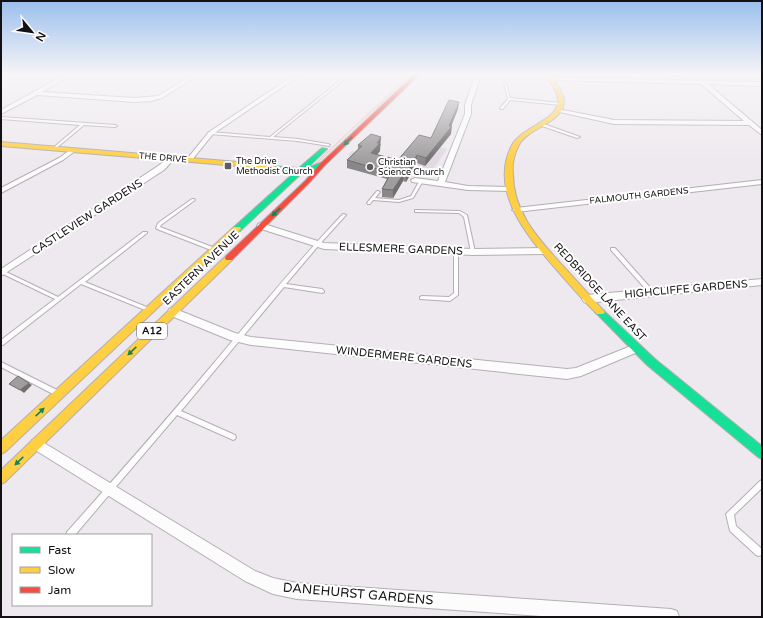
<svg xmlns="http://www.w3.org/2000/svg" width="763" height="618" font-family="'Varela Round',sans-serif">
	<style>
		.built { fill: #e2d9e2 }
		.green { fill: #f6cfd1 }
		.lines { fill: none; stroke-linecap: round; stroke-linejoin: round }
		.lane-casing { stroke: #b3afb3; stroke-width: 2 }
		.street-casing { stroke: #b3afb3; stroke-width: 2 }
		.fast-casing { stroke: #b3afb3; stroke-width: 2 }
		.slow-casing { stroke: #b3afb3; stroke-width: 2 }
		.jam-casing { stroke: #b3afb3; stroke-width: 2 }
		.lane { fill: #fcfcfc; fill-rule: evenodd }
		.street { fill: #fcfcfc; fill-rule: evenodd }
		.fast { fill: #16e098; fill-rule: evenodd }
		.slow { fill: #ffcf43; fill-rule: evenodd }
		.jam { fill: #f24e42; fill-rule: evenodd }
		.wall { fill: #8a8789 }
		.shaded-wall { fill: #706e6f }
		.building { fill: #a09d9f; stroke: #706e6f }
		.oneway { fill: #15835c }
		.poi-dot { fill: #605d60; stroke: #fff; stroke-width: 1.5 }
		.labels { text-anchor: middle; dominant-baseline: central; stroke-width: 4; stroke-linejoin: round; paint-order: stroke }
		.far-street-label { font-size: 9px; fill: #131113; stroke: #fff }
		.far-poi-label { font-size: 9px; fill: #131113; stroke: #fff; text-anchor: start }
		.shield { fill: #fff; stroke: #5a585a; stroke-width: 1 }
		.shield-label { font-size: 10px; font-weight: bold; fill: #131113 }
		.street-label { font-size: 11px; fill: #131113; stroke: #fff }
		.near-street-label { font-size: 13px; fill: #131113; stroke: #fff }
	</style>
	<rect width="100%" height="100%" fill="#eee9ee"/>
	<polygon class="built" points="414,141 447,149 431,172 423,170 421,174 348,155 352,151 395,163"/>
	<polygon class="green" points="408,75 414,75 349,133 314,167 310,168"/>
	<g class="lines">
		<g class="lane-casing">
			<g id="lane">
				<polygon points="347,75 350,75 273,137 298,139 328,144 330,145 329,146 298,141 210,134 208,133 210,132 270,137"/>
				<polygon points="505,82 506,83 510,98 561,103 562,104 561,105 510,100 503,109 501,109 500,108 508,99 504,83"/>
				<polygon points="1,117 115,125 117,126 115,127 84,125 54,150 53,150 53,148 80,125 1,119"/>
				<polygon points="539,123 541,123 580,137 577,138 539,125"/>
				<polygon points="420,180 421,180 423,181 413,198 399,202 373,200 370,204 368,204 367,203 377,191 378,191 380,192 375,198 399,200 411,196"/>
				<polygon points="192,199 194,199 195,200 161,225 160,227 215,248 215,250 211,250 157,229 156,228 158,223"/>
				<polygon points="415,210 460,211 467,215 475,252 475,253 473,254 471,252 464,217 459,213 416,212 415,212"/>
				<path d="M343 214H344L346 215 319 245 286 284 322 289 324 291V292L322 293 284 287 181 411 235 435 236 437 235 439 233 440 231 439 177 415 75 535H66L67 532C115 478 162 425 208 370 253 317 295 264 343 214Z"/>
				<polygon points="143,232 147,232 147,233 85,282 149,308 150,309 149,310 145,310 81,284 3,345 1,345 1,340 55,299 1,273 1,271 4,271 58,297"/>
				<polygon points="611,248 615,248 654,292 654,294 650,294 611,250"/>
				<polygon points="456,250 458,252 458,295 450,301 420,299 420,297 422,296 449,297 454,293 454,252"/>
				<polygon points="1,362 57,390 58,392 57,394 55,395 53,394 1,367"/>
				<polygon points="762,480 762,488 734,515 736,526 762,549 762,555 759,556 756,555 730,531 726,514 728,512 760,481"/>
			</g>
		</g>
		<g class="street-casing">
			<g id="street">
				<polygon points="64,75 71,75 42,92 135,98 158,96 192,75 198,75 162,98 152,101 135,102 37,95 1,114 1,110"/>
				<polygon points="294,75 300,75 213,134 191,161 187,161 187,159 209,132"/>
				<polygon points="475,75 481,75 471,105 471,114 445,182 468,186 510,187 514,189 510,191 468,190 412,182 411,180 415,178 438,181 465,114 465,105"/>
				<polygon points="550,77 762,82 762,86 708,84 762,130 762,135 749,125 614,124 555,111 558,109 614,120 744,121 701,84 548,80 547,79"/>
				<polygon points="73,148 76,150 75,151 63,160 1,193 1,188 59,158"/>
				<polygon points="171,156 175,158 164,170 1,276 1,269 158,166"/>
				<polygon points="762,180 762,184 516,212 512,210 516,208"/>
				<polygon points="261,223 324,243 473,249 544,248 548,251 544,254 473,255 324,249 258,228 257,226 258,224"/>
				<polygon points="762,279 762,285 587,303 584,302 582,299 584,296 587,295"/>
				<polygon points="173,308 235,333 251,337 567,369 576,368 636,344 640,345 641,348 640,351 581,376 567,379 251,345 230,340 169,315 168,312 169,309"/>
				<polygon points="36,438 255,571 273,578 297,583 671,609 677,611 679,617 556,617 297,599 273,594 245,581 32,448 30,444 32,440"/>
			</g>
		</g>
		<g class="fast-casing">
			<g id="fast">
				<polygon points="322,148 327,149 307,168 323,162 325,163 325,165 308,172 302,173 240,231 234,231 234,227 295,172 273,169 271,168 271,166 299,168"/>
				<polygon points="600,309 603,310 655,359 762,446 762,459 758,457 647,365 597,314 595,312 597,310"/>
			</g>
		</g>
		<g class="slow-casing">
			<g id="slow">
				<path d="M547 75H552C555 83 563 91 564 100 565 123 528 127 519 145 514 154 512 165 513 174 513 212 538 238 562 265 576 280 589 295 603 310L605 312 603 314H597C583 300 569 284 556 269 528 237 488 191 512 145 522 127 559 120 558 100 558 91 550 83 547 75Z"/>
				<polygon points="1,142 273,165 276,167 273,169 1,146"/>
				<polygon points="234,227 240,227 241,229 5,452 1,454 1,440"/>
				<polygon points="229,255 232,256 233,258 232,260 5,482 1,484 1,470 226,256"/>
			</g>
		</g>
		<g class="jam-casing">
			<polygon id="jam" points="414,75 419,75 325,165 309,183 232,260 226,260 225,258 226,256 305,181 321,163"/>
		</g>
		<use href="#lane" class="lane"/>
		<use href="#street" class="street"/>
		<use href="#fast" class="fast"/>
		<use href="#slow" class="slow"/>
		<use href="#jam" class="jam"/>
	</g>
	<polygon class="wall" points="458,109 451,126 451,134 425,166 417,163 406,182 403,181 393,198 382,197 382,189 387,179 347,168 347,160 358,149 358,145 381,144 380,146 380,151 377,155 398,160 431,138"/>
	<g class="shaded-wall">
		<polygon points="459,102 458,109 450,129 452,126 451,134 425,166 426,158 449,126"/>
		<polygon points="381,137 380,151 371,161 371,153"/>
		<polygon points="417,155 417,163 406,182 406,174"/>
		<polygon points="404,173 403,181 393,198 393,190"/>
		<polygon points="29,383 32,385 24,393 20,390"/>
	</g>
	<g class="building">
		<polygon points="449,100 459,102 449,126 452,126 426,158 417,155 406,174 404,173 393,190 382,189 391,173 347,160 362,146 358,145 371,134 381,137 377,143 380,143 371,153 398,160 419,135 431,138"/>
		<polygon points="18,376 29,383 20,390 9,384"/>
	</g>
	<defs><path id="oneway-solid" d="M-6-.8H1V-3.2L6.5 0L1 3.2V.8H-6Z"/></defs>
	<g class="oneway">
		<use href="#oneway-solid" transform="translate(348 141) rotate(136)"/>
		<use href="#oneway-solid" transform="translate(276 212) rotate(136)"/>
		<use href="#oneway-solid" transform="translate(132 351) rotate(136)"/>
		<use href="#oneway-solid" transform="translate(40 412) rotate(-43)"/>
		<use href="#oneway-solid" transform="translate(19 461) rotate(136)"/>
	</g>
	<linearGradient id="sky" x2="0" y2="1"><stop stop-color="#9abfed"/><stop offset="0.46" stop-color="#f7f5f7"/><stop offset="1" stop-color="#f7f5f7" stop-opacity="0"/></linearGradient>
	<rect width="763" height="162" fill="url(#sky)"/>
	<g class="poi-dot">
		<rect x="224" y="162" width="8" height="8" rx="2"/>
		<circle cx="370" cy="167" r="4"/>
	</g>
	<g class="labels">
		<g class="far-street-label">
			<text transform="translate(163 158) rotate(5)">THE DRIVE</text>
			<text transform="translate(639 196) rotate(-6)">FALMOUTH GARDENS</text>
		</g>
		<g class="far-poi-label">
			<text x="236" y="161">The Drive<tspan x="236" dy="10">Methodist Church</tspan></text>
			<text x="378" y="162">Christian<tspan x="378" dy="10">Science Church</tspan></text>
		</g>
		<rect class="shield" x="137" y="323" width="30" height="16" rx="3"/>
		<g class="shield-label">
			<text x="152" y="331">A12</text>
		</g>
		<g class="street-label">
			<text transform="translate(87 217) rotate(-33)">CASTLEVIEW GARDENS</text>
			<text transform="translate(401 249) rotate(2)">ELLESMERE GARDENS</text>
			<text transform="translate(201 268) rotate(-44)">EASTERN AVENUE</text>
			<text transform="translate(686 289) rotate(-5)">HIGHCLIFFE GARDENS</text>
			<text transform="translate(600 292) rotate(47)">REDBRIDGE LANE EAST</text>
			<text transform="translate(404 357) rotate(6)">WINDERMERE GARDENS</text>
		</g>
		<g class="near-street-label">
			<text transform="translate(358 594) rotate(5)">DANEHURST GARDENS</text>
		</g>
	</g>
	<rect width="763" height="618" fill="none" stroke="#131113" stroke-width="4"/>
	<rect x="12" y="534" width="140" height="72" fill="#ffffff" stroke="#a1a0a1"/>
	<rect x="20" y="547" width="20" height="6" fill="#16e098" stroke="#a1a0a1"/>
	<text x="48" y="554" font-size="12" fill="#131113">Fast</text>
	<rect x="20" y="567" width="20" height="6" fill="#ffcf43" stroke="#a1a0a1"/>
	<text x="48" y="574" font-size="12" fill="#131113">Slow</text>
	<rect x="20" y="587" width="20" height="6" fill="#f24e42" stroke="#a1a0a1"/>
	<text x="48" y="594" font-size="12" fill="#131113">Jam</text>
	<g transform="translate(32 32) rotate(119)" stroke="#ffffff" stroke-width="3" paint-order="stroke">
	<path d="M0-3L7 15L0 10L-7 15Z" fill="#131113"/>
	<text y="-6" font-size="11" font-weight="bold" text-anchor="middle" fill="#131113">N</text>
	</g>
</svg>
